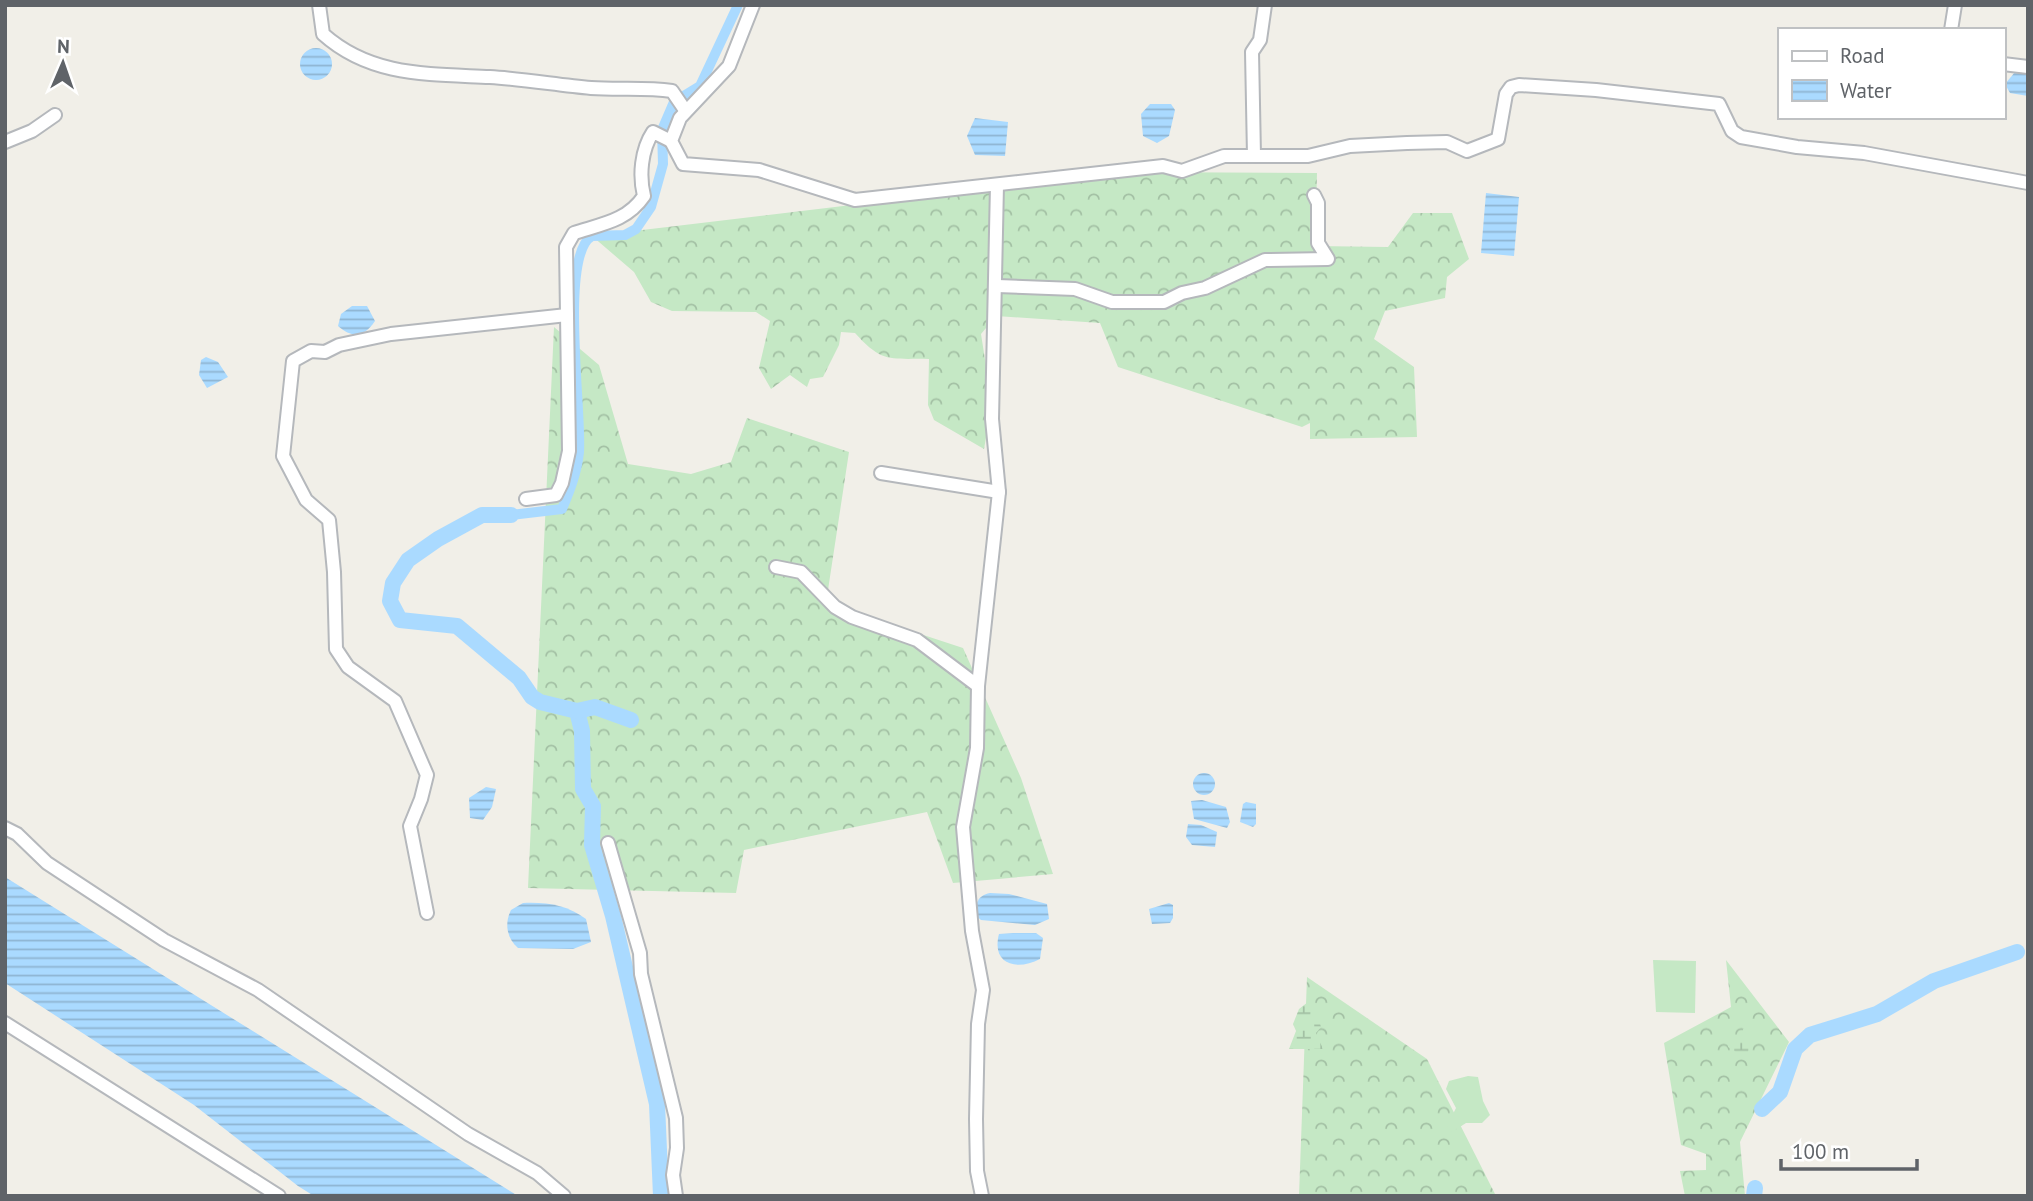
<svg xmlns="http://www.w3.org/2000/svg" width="2033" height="1201" font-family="'PT Sans',sans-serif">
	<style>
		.forest { fill: url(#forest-crowns) }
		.wetland { fill: url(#wetland-marsh) }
		.park { fill: #c5e8c5 }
		.water { fill: url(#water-rules) }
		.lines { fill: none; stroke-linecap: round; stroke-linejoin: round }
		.canal { stroke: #aadaff; stroke-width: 10 }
		.river { stroke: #aadaff; stroke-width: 16 }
		.minor-casing { stroke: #b5b8bc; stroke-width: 16 }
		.minor { stroke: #fff; stroke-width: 12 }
	</style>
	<defs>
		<pattern id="forest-crowns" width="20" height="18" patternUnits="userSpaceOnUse" patternTransform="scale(1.75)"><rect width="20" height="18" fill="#c5e8c5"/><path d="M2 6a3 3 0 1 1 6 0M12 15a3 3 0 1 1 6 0" fill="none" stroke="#a3c0a4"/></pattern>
		<pattern id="wetland-marsh" width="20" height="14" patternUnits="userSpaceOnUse" patternTransform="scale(1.75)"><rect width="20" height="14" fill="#c5e8c5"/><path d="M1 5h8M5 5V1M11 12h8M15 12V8" fill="none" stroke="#a3c0a4"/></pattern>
		<pattern id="water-rules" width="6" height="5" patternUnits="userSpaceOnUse" patternTransform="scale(1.75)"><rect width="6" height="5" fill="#aadaff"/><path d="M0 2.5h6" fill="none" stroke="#8eb4d2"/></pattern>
	</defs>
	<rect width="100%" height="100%" fill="#f1efe8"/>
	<g class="forest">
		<path d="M1126 172 1317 173 1315 246 1388 247 1413 213H1452L1469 259 1447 277 1445 298 1385 311 1374 339 1414 367 1417 437 1310 439V423L1302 427 1118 367 1100 323 996 316 981 334 992 404 984 449 934 420 928 405 929 359C890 358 883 364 855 333L841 332 839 345 823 377 810 379 807 387 790 375 771 389 759 368 770 321 756 312 672 311 651 302 634 272 592 236Z"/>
		<polygon points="554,327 599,365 628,464 691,474 731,462 747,418 849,452 826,603 963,648 1021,778 1053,874 953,883 927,812 744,850 736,893 528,888"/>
		<polygon points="1726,960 1789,1042 1740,1142 1745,1196 1685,1196 1680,1171 1706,1170 1706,1154 1681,1145 1664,1043 1731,1007"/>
		<polygon points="1307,977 1427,1059 1496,1196 1299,1196"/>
	</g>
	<g class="wetland">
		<polygon points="1308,1002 1311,1002 1310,1023 1319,1021 1321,1027 1316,1033 1323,1049 1289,1049 1296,1031 1293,1024 1299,1009"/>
		<polygon points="1744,1027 1751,1032 1748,1043 1753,1046 1747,1053 1739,1054 1728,1047 1727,1039 1739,1040"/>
	</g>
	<g class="park">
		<polygon points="1653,960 1696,961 1695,1013 1656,1012"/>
		<polygon points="1468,1076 1478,1077 1483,1101 1490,1115 1482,1123 1466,1123 1452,1132 1447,1126 1456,1108 1446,1089 1449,1081"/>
	</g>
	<g class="water">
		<circle cx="316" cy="64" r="16"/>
		<polygon points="2028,70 2028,96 2010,93 2005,84 2015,72"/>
		<polygon points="1150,104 1171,104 1175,110 1169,136 1157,143 1143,136 1141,114"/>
		<polygon points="975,118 1008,122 1005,156 975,155 967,136"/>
		<polygon points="1486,193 1519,197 1514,256 1481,253"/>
		<path d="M352 306H367L375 321C364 337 353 339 338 326L341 314Z"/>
		<polygon points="206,357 218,362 228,377 207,388 199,375 201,360"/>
		<circle cx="1204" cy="784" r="11"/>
		<polygon points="486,787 496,789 492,807 483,820 470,818 469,798"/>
		<polygon points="1202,800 1226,807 1230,822 1227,828 1194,819 1191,801"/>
		<polygon points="1246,802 1256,804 1256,824 1253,827 1240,822 1243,804"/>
		<polygon points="1188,824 1201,825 1217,832 1215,847 1192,845 1186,837"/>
		<polygon points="5,877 518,1196 314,1196 298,1186 194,1105 5,983"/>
		<path d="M990 893 1009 894 1047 904 1049 919 1035 925 981 920 975 915C976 903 977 896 990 893Z"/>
		<path d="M523 903C547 902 567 905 586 919L591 942 573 949 518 948C507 938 504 924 511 910Z"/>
		<polygon points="1169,903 1173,905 1173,918 1170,923 1152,924 1149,909"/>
		<path d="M1013 933H1036L1043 938 1040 959C1017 971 991 965 999 934Z"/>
	</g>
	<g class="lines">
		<path class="canal" d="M511 515 562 509C570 490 577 472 579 452 582 411 559 255 592 236L625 235 636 229 651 207 663 164 662 130 674 102 700 86 738 5"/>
		<g class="river">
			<polyline points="511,515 482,515 438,539 408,560 393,583 390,601 400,620 457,626 519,678 532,697 540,702 577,711 582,731 583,789 593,806 592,845 613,916 657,1104 661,1196"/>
			<polyline points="577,711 595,707 631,720"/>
			<polyline points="1762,1109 1780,1092 1795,1049 1810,1035 1877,1014 1934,981 2017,952"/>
			<polyline points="1754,1196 1755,1188"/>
		</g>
		<g class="minor-casing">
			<g id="minor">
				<path d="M319 5 323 34C371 77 429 74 490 77 523 79 558 85 591 88 619 90 645 87 672 91L685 110"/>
				<polyline points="753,5 729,66 680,118 671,141 683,164 759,170 855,200 1163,166 1182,171 1224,156 1308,156 1350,146 1407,143 1447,142 1467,151 1498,139 1506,94 1511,87 1519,85 1596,90 1719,104 1732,131 1741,137 1797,147 1864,153 2028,183"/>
				<polyline points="1951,30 1955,5"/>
				<polyline points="2003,64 2028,67"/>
				<polyline points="5,142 32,131 55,115"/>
				<polyline points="1254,156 1252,52 1260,40 1265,5"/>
				<polyline points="997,286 1075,289 1112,302 1164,302 1182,293 1205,288 1265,260 1328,259 1318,243 1318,203 1314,195"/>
				<polyline points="881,473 999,492"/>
				<path d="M526 499 556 495 562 483 569 451 566 247 574 233C602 224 627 221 644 196 639 176 641 150 653 132L671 141"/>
				<polyline points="776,567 801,572 835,607 852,617 917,640 978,686"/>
				<polyline points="5,828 17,834 47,863 164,940 258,990 468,1134 537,1173 564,1196"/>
				<polyline points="608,843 640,953 641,974 676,1118 677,1148 673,1175 676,1196"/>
				<polyline points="427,913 410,826 421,799 427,775 395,701 348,667 336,649 334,572 329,520 306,500 283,456 293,361 311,351 325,352 339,345 391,334 567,315"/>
				<polyline points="5,1023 279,1196"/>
				<polyline points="982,1196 977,1171 976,1119 978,1024 983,990 972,931 963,827 977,748 978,686 999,492 992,419 997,185"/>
			</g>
		</g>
		<use href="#minor" class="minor"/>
	</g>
	<rect width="2033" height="1201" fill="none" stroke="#5f6368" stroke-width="14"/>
	<rect x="1778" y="28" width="228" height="91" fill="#ffffff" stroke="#bfc1c3" stroke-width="2"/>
	<rect x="1792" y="51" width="35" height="10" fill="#ffffff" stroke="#bfc1c3" stroke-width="2"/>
	<text x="1840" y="63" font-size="21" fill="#5f6368">Road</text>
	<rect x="1792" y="80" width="35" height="21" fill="url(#water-rules)" stroke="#bfc1c3" stroke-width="2"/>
	<text x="1840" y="98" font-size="21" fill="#5f6368">Water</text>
	<g transform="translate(63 63) rotate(2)" stroke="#ffffff" stroke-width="5" paint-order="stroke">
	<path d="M0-5L12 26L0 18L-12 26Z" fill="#5f6368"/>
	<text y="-10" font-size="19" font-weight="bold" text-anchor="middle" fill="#5f6368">N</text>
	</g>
	<path d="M1781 1159v10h136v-10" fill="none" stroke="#5f6368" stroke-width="3.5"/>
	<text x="1792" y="1159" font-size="21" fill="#5f6368" stroke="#ffffff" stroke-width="5" paint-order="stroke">100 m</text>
</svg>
